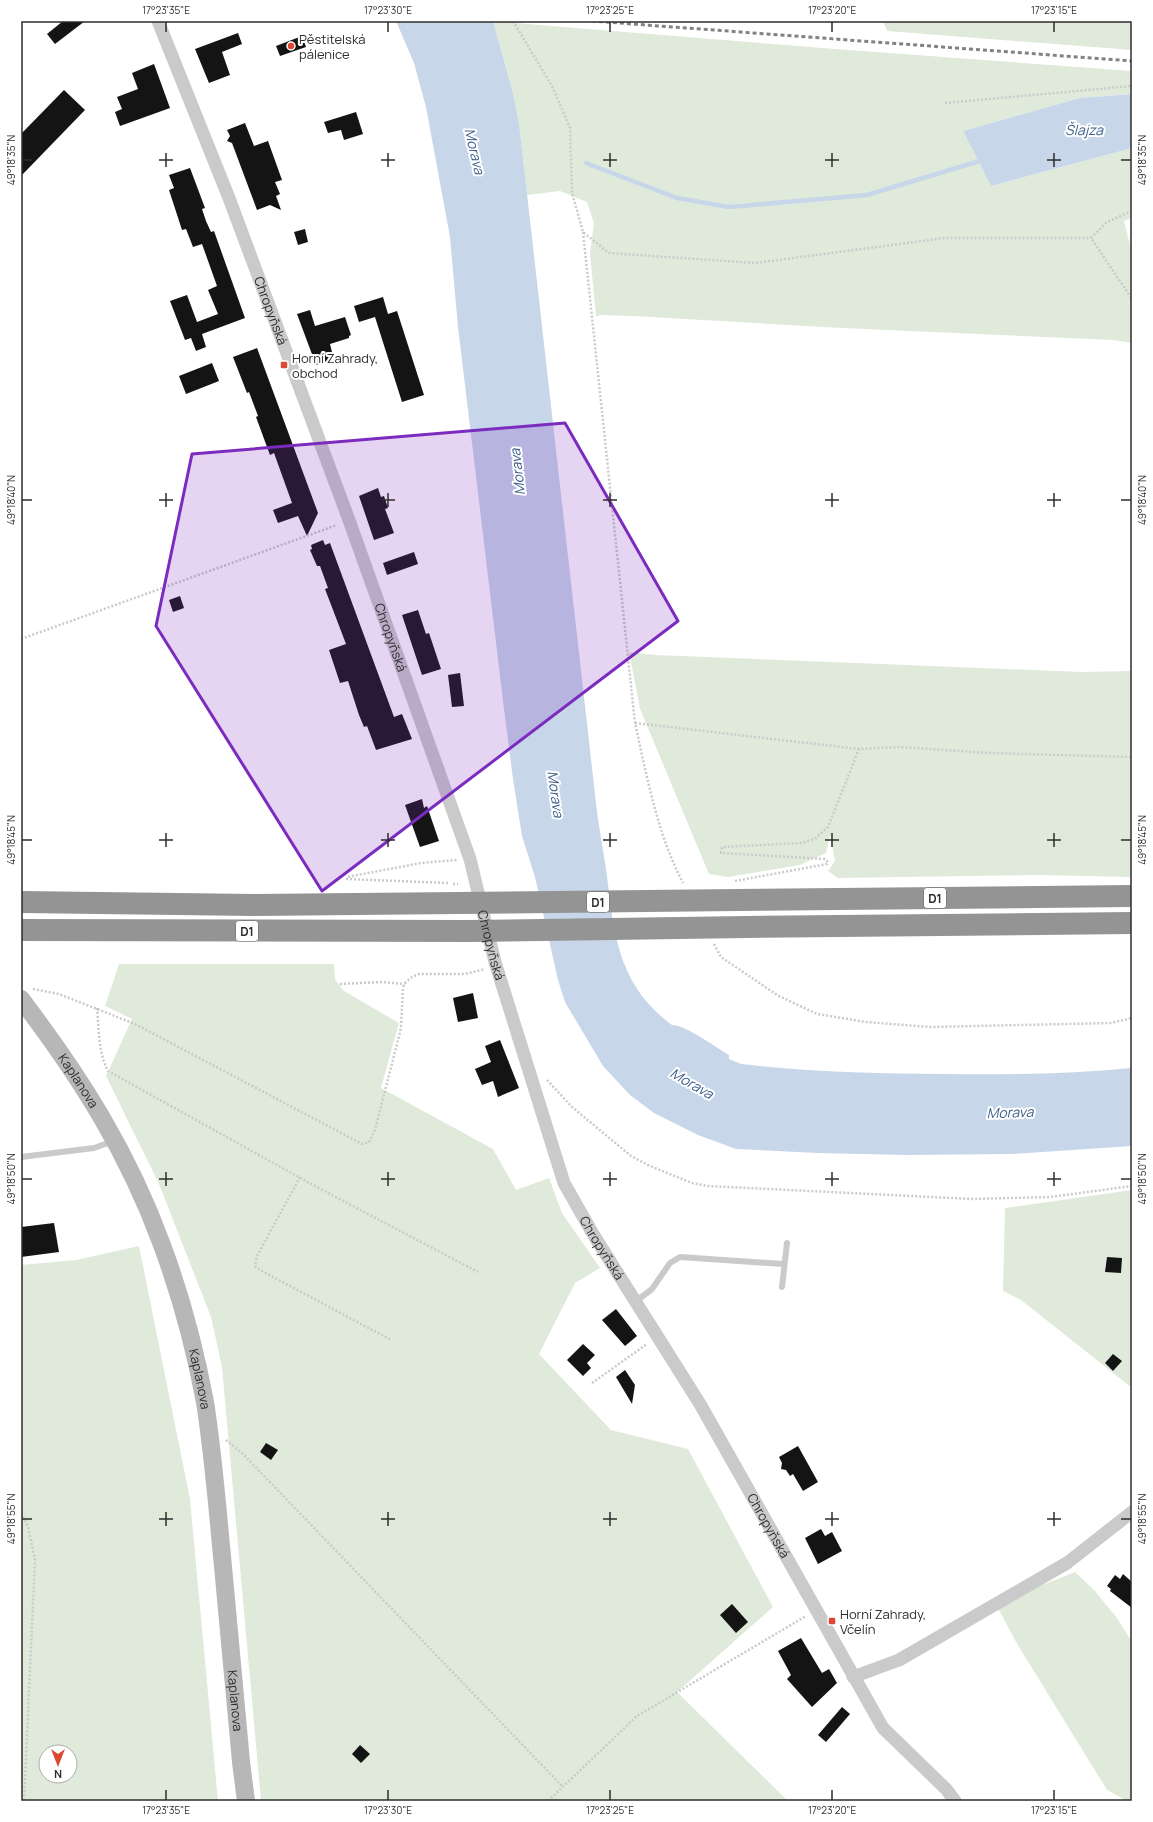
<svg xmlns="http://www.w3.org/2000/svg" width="1153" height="1822" font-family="Manrope,sans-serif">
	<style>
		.green { fill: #e0eadb; fill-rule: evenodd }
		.water { fill: #c7d6e9 }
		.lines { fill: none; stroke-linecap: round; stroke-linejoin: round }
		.stream { stroke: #c7d6e9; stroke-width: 4.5 }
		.building { fill: #141414 }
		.path { stroke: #cacaca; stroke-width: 2.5; stroke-dasharray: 2 2; stroke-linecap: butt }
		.service { stroke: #cacaca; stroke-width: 6 }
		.minor { stroke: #cacaca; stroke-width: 13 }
		.secondary { stroke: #b7b7b7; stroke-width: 18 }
		.motorway { stroke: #949494; stroke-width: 22 }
		.rail { stroke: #828282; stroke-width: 3; stroke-dasharray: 4 3; stroke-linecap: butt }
		.path-bridge { stroke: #cacaca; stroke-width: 2.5; stroke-dasharray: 2 2; stroke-linecap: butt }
		.motorway-bridge { stroke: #949494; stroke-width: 22 }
		.marked { fill: #7b2cbf; fill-opacity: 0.2; stroke: #7b2cbf; stroke-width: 3; stroke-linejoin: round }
		.ticks { fill: none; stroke: #2d2d2d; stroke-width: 1.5 }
		.poi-dot { fill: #dd4835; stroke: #fff; stroke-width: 1.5 }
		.labels { text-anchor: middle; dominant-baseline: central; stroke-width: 4; stroke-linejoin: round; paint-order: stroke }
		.shield { fill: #fff; stroke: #6c6c6c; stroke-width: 1 }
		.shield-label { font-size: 12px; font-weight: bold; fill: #2d2d2d }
		.poi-label { font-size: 13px; fill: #2d2d2d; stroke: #fff; text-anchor: start }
		.street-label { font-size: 13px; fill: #2d2d2d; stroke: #fff }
		.water-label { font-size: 14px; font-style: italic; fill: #3f608b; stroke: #fff }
		.neatline { fill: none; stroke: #2d2d2d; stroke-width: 1.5 }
		.ticks-label { font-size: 10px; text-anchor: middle; fill: #2d2d2d }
	</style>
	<rect width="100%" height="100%" fill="#fff"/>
	<g class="green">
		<polygon points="493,21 516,21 517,23 527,24 822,48 1132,71 1132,94 1080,98 963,131 991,186 1132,148 1132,218 1124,221 1132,253 1132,387 1132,343 1113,340 842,328 633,316 600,315 596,317 590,253 594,223 587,202 560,191 527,195 519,123 513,93"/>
		<polygon points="883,21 1132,21 1132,50 887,31"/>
		<polygon points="629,652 655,655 1082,672 1132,671 1132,877 1038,875 838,878 828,871 835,861 830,835 826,853 800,865 728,877 709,874 640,709"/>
		<polygon points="119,964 334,964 335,979 344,991 399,1023 381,1088 493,1149 516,1190 549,1178 562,1213 600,1268 575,1283 539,1354 611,1430 688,1449 773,1607 677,1692 786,1799 806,1801 261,1801 222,1367 211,1317 159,1184 106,1076 132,1019 105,1006"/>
		<polygon points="1132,1190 1132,1388 1021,1300 1003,1291 1005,1208"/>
		<path d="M139 1246 190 1499 218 1801H21V1265L76 1260ZM46 1752H70V1776H46Z"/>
		<polygon points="1075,1572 1095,1591 1117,1618 1132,1642 1132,1801 1127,1801 1107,1790 1016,1642 998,1608 1040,1586"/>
	</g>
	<g class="water">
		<path d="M396 21H493L513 93 519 123 597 812C600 834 604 855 607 876 614 936 619 986 672 1025 684 1024 717 1048 729 1055V1059L741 1064C807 1072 876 1074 944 1074 1007 1075 1069 1074 1132 1068V1146L1012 1154 906 1155 818 1153 736 1149 698 1135 654 1113 630 1095 603 1066 565 1002 558 980 535 877 522 836 513 779 504 709 458 327 450 237 426 107 414 63Z"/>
		<polygon points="1132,94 1132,148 991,186 963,131 1080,98"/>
	</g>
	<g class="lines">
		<polyline class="stream" points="586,163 677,198 729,207 867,195 983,160"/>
	</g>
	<g class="building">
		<polygon points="63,21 85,21 55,44 47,34"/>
		<polygon points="238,33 242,44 222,52 230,75 209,83 195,49"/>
		<polygon points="302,36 306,47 280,56 276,46"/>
		<polygon points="154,64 170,108 120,126 115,112 122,109 117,97 138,89 132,73"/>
		<polygon points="64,90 85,110 21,176 21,134"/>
		<polygon points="356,112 363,134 344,140 341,130 328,133 324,122"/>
		<polygon points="245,123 254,146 268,141 282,180 275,182 280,194 276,196 281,210 270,205 257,210 232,143 227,141 230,136 227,130"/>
		<polygon points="190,168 205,208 202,209 206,221 211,232 214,231 245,318 202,334 206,347 196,351 191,338 185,340 170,301 187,295 197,322 218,314 208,290 217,286 202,244 193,247 186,229 182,230 169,190 174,188 169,175"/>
		<polygon points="305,229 308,242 298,245 294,232"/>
		<polygon points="383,297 388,314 397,311 424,395 402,402 375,317 359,322 354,306"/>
		<polygon points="310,310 315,326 345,317 351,335 349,336 349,338 330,344 333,356 329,357 330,360 316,365 297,314"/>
		<polygon points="257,348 318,513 307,536 298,516 278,523 273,510 292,503 274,453 270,455 256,417 258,416 249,392 247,393 233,357"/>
		<polygon points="212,363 219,381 186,394 179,376"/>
		<polygon points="378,488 381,497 384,496 388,508 385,509 394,533 374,540 359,496"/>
		<polygon points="323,540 325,545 330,543 394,717 402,714 412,739 376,750 367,726 364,727 359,715 348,681 340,683 329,650 346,644 325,589 328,588 320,566 317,566 310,550 312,549 311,545"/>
		<polygon points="414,552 418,564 387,575 383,563"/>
		<polygon points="180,596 184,608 173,612 169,600"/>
		<polygon points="418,610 426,634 429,633 441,669 422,675 402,615"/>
		<polygon points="460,673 464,706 452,707 448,675"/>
		<polygon points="422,799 424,808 427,806 439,841 420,847 405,805"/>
		<polygon points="473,993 478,1018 458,1022 453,998"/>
		<polygon points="500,1040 519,1088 498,1097 493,1081 482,1085 475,1069 491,1062 485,1046"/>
		<polygon points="54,1223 59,1252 21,1257 21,1227"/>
		<polygon points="1107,1257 1122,1258 1121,1273 1105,1272"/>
		<polygon points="616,1309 637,1336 625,1346 602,1320"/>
		<polygon points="583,1344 595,1355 587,1363 591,1368 583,1376 567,1360"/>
		<polygon points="1113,1354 1122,1361 1113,1371 1105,1363"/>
		<polygon points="625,1370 635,1385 632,1404 616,1377"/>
		<polygon points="266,1443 278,1450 271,1460 260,1452"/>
		<polygon points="798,1446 818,1482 803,1491 793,1474 790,1476 786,1470 781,1469 782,1463 779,1457"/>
		<polygon points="821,1529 825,1536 832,1532 842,1551 818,1564 805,1538"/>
		<polygon points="1123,1574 1132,1582 1132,1608 1110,1591 1111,1589 1107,1586 1115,1575 1120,1579"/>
		<polygon points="732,1604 748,1622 736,1633 720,1615"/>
		<polygon points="801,1638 822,1673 829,1669 837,1683 812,1707 787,1679 791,1675 778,1651"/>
		<polygon points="842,1707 850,1714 826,1742 818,1735"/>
		<polygon points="360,1745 370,1754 361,1763 352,1754"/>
	</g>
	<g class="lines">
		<g class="path">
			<polyline points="513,21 552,86 570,128 572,193 583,232 609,253 755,263 945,238 1091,238"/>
			<polyline points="945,103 1132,86"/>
			<polyline points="1132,211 1107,222 1091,238 1132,299"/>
			<path d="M583 232 635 723C647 777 657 833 683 883"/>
			<polyline points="21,639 337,525"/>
			<polyline points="635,723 859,749 899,747 990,753 1132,757"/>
			<polyline points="735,881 827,864 828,862 825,859 721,853 722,847 801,843 815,839 828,827 859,749"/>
			<polyline points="448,883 347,879 347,877 421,863 457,860"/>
			<polyline points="714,944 721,957 777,995 817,1014 866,1022 930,1027 1111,1023 1132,1018"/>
			<polyline points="340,984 382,982 405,984"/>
			<polyline points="33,989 59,994 135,1024 362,1144 369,1142 375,1130 401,1028 403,987 406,982 412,977 419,974 465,974 485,969"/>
			<path d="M97 1008C99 1029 98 1052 108 1071L313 1185 478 1272"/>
			<polyline points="547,1080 572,1107 631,1156 650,1166 692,1183 708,1186 972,1199 1050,1197 1132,1186"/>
			<polyline points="300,1177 257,1256 255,1266 260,1270 391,1340"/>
			<polyline points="592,1383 647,1344"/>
			<polyline points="226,1440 242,1453 563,1787"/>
			<polyline points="21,1513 28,1526 35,1560 24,1801"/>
			<polyline points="548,1801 637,1716 806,1616"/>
		</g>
		<g class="service">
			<polyline points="21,1157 94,1148 114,1141"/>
			<polyline points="782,1287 787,1243"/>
			<polyline points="635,1302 652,1289 670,1263 680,1257 783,1264"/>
		</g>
		<g class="minor">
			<path id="s1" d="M158 21 229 198 349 520 470 859 495 962 564 1183 593 1234 700 1404 883 1728 946 1789 955 1801"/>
			<polyline points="853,1677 899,1660 1067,1563 1132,1512"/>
		</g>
		<path class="secondary" id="s2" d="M21 999C81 1078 128 1152 162 1245 181 1296 195 1349 205 1402 213 1453 217 1504 222 1556 228 1624 235 1693 241 1762L246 1801"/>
		<g class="motorway">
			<polyline points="738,900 1132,896"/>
			<polyline points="21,902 254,905 458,903"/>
			<polyline points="747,927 1132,923"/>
			<polyline points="21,930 468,931"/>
		</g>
		<polyline class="rail" points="592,21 1132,61"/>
		<polyline class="path-bridge" points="453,884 458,884"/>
		<g class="motorway-bridge">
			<polyline points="458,903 738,900"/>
			<polyline points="468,931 747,927"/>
		</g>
	</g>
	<path class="marked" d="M565 423 678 621 322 891 156 626 192 454Z"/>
	<path class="ticks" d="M166 22V32M388 22V32M610 22V32M832 22V32M1054 22V32M166 153V167M388 153V167M610 153V167M832 153V167M1054 153V167M22 160H32M159 160H173M381 160H395M603 160H617M825 160H839M1047 160H1061M1121 160H1131M166 493V507M388 493V507M610 493V507M832 493V507M1054 493V507M22 500H32M159 500H173M381 500H395M603 500H617M825 500H839M1047 500H1061M1121 500H1131M166 833V847M388 833V847M610 833V847M832 833V847M1054 833V847M22 840H32M159 840H173M381 840H395M603 840H617M825 840H839M1047 840H1061M1121 840H1131M166 1172V1186M388 1172V1186M610 1172V1186M832 1172V1186M1054 1172V1186M22 1179H32M159 1179H173M381 1179H395M603 1179H617M825 1179H839M1047 1179H1061M1121 1179H1131M166 1512V1526M388 1512V1526M610 1512V1526M832 1512V1526M1054 1512V1526M22 1519H32M159 1519H173M381 1519H395M603 1519H617M825 1519H839M1047 1519H1061M1121 1519H1131M166 1790V1800M388 1790V1800M610 1790V1800M832 1790V1800M1054 1790V1800"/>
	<g class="poi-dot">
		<circle cx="291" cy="46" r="4"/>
		<rect x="280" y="361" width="8" height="8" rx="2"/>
		<rect x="828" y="1617" width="8" height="8" rx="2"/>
	</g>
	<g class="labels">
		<g class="shield">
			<rect x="924" y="888" width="22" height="20" rx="3"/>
			<rect x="587" y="892" width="22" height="20" rx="3"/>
			<rect x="236" y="921" width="22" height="20" rx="3"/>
		</g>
		<g class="shield-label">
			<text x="935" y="898">D1</text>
			<text x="598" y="902">D1</text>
			<text x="247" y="931">D1</text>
		</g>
		<g class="poi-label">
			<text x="299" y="39">Pěstitelská<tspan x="299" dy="15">pálenice</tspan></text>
			<text x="292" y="358">Horní Zahrady,<tspan x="292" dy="15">obchod</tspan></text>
			<text x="840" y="1614">Horní Zahrady,<tspan x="840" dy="15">Včelín</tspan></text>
		</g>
		<g class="street-label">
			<text stroke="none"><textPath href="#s1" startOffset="311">Chropyňská</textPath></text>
			<text stroke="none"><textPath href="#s1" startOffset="659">Chropyňská</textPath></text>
			<text stroke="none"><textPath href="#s1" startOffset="983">Chropyňská</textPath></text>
			<text stroke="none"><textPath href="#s2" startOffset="100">Kaplanova</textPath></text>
			<text stroke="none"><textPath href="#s1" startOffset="1307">Chropyňská</textPath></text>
			<text stroke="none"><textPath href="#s2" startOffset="424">Kaplanova</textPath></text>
			<text stroke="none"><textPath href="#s1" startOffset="1631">Chropyňská</textPath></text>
			<text stroke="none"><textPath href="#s2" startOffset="748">Kaplanova</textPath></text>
		</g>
		<g class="water-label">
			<text x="1084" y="129">Šlajza</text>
			<text transform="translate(475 151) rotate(77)">Morava</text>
			<text transform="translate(517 472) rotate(-96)">Morava</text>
			<text transform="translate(556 794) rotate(82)">Morava</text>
			<text transform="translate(692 1083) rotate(30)">Morava</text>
			<text transform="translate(1010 1112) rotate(-2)">Morava</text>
		</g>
	</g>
	<rect width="1153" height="1822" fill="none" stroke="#ffffff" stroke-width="44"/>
	<g transform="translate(58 1764) rotate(180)"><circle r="19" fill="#ffffff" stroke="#ababab"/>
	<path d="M0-3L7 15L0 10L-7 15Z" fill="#dd4835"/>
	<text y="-6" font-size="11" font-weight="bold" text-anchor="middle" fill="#2d2d2d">N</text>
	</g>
	<rect x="22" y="22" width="1109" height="1778" class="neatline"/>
	<g class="ticks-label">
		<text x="166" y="14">17°23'35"E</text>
		<text x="388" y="14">17°23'30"E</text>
		<text x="610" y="14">17°23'25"E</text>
		<text x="832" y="14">17°23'20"E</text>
		<text x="1054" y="14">17°23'15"E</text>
		<text transform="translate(1142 160) rotate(-90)" y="4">49°18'35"N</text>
		<text transform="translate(11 160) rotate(-90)" y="4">49°18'35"N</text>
		<text transform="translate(1142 500) rotate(-90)" y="4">49°18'40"N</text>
		<text transform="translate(11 500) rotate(-90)" y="4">49°18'40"N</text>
		<text transform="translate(1142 840) rotate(-90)" y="4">49°18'45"N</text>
		<text transform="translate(11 840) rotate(-90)" y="4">49°18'45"N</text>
		<text transform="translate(1142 1179) rotate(-90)" y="4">49°18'50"N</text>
		<text transform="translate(11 1179) rotate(-90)" y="4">49°18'50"N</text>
		<text transform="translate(1142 1519) rotate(-90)" y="4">49°18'55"N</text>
		<text transform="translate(11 1519) rotate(-90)" y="4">49°18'55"N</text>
		<text x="166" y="1814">17°23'35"E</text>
		<text x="388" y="1814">17°23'30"E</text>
		<text x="610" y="1814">17°23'25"E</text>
		<text x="832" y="1814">17°23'20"E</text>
		<text x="1054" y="1814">17°23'15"E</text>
	</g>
</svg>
